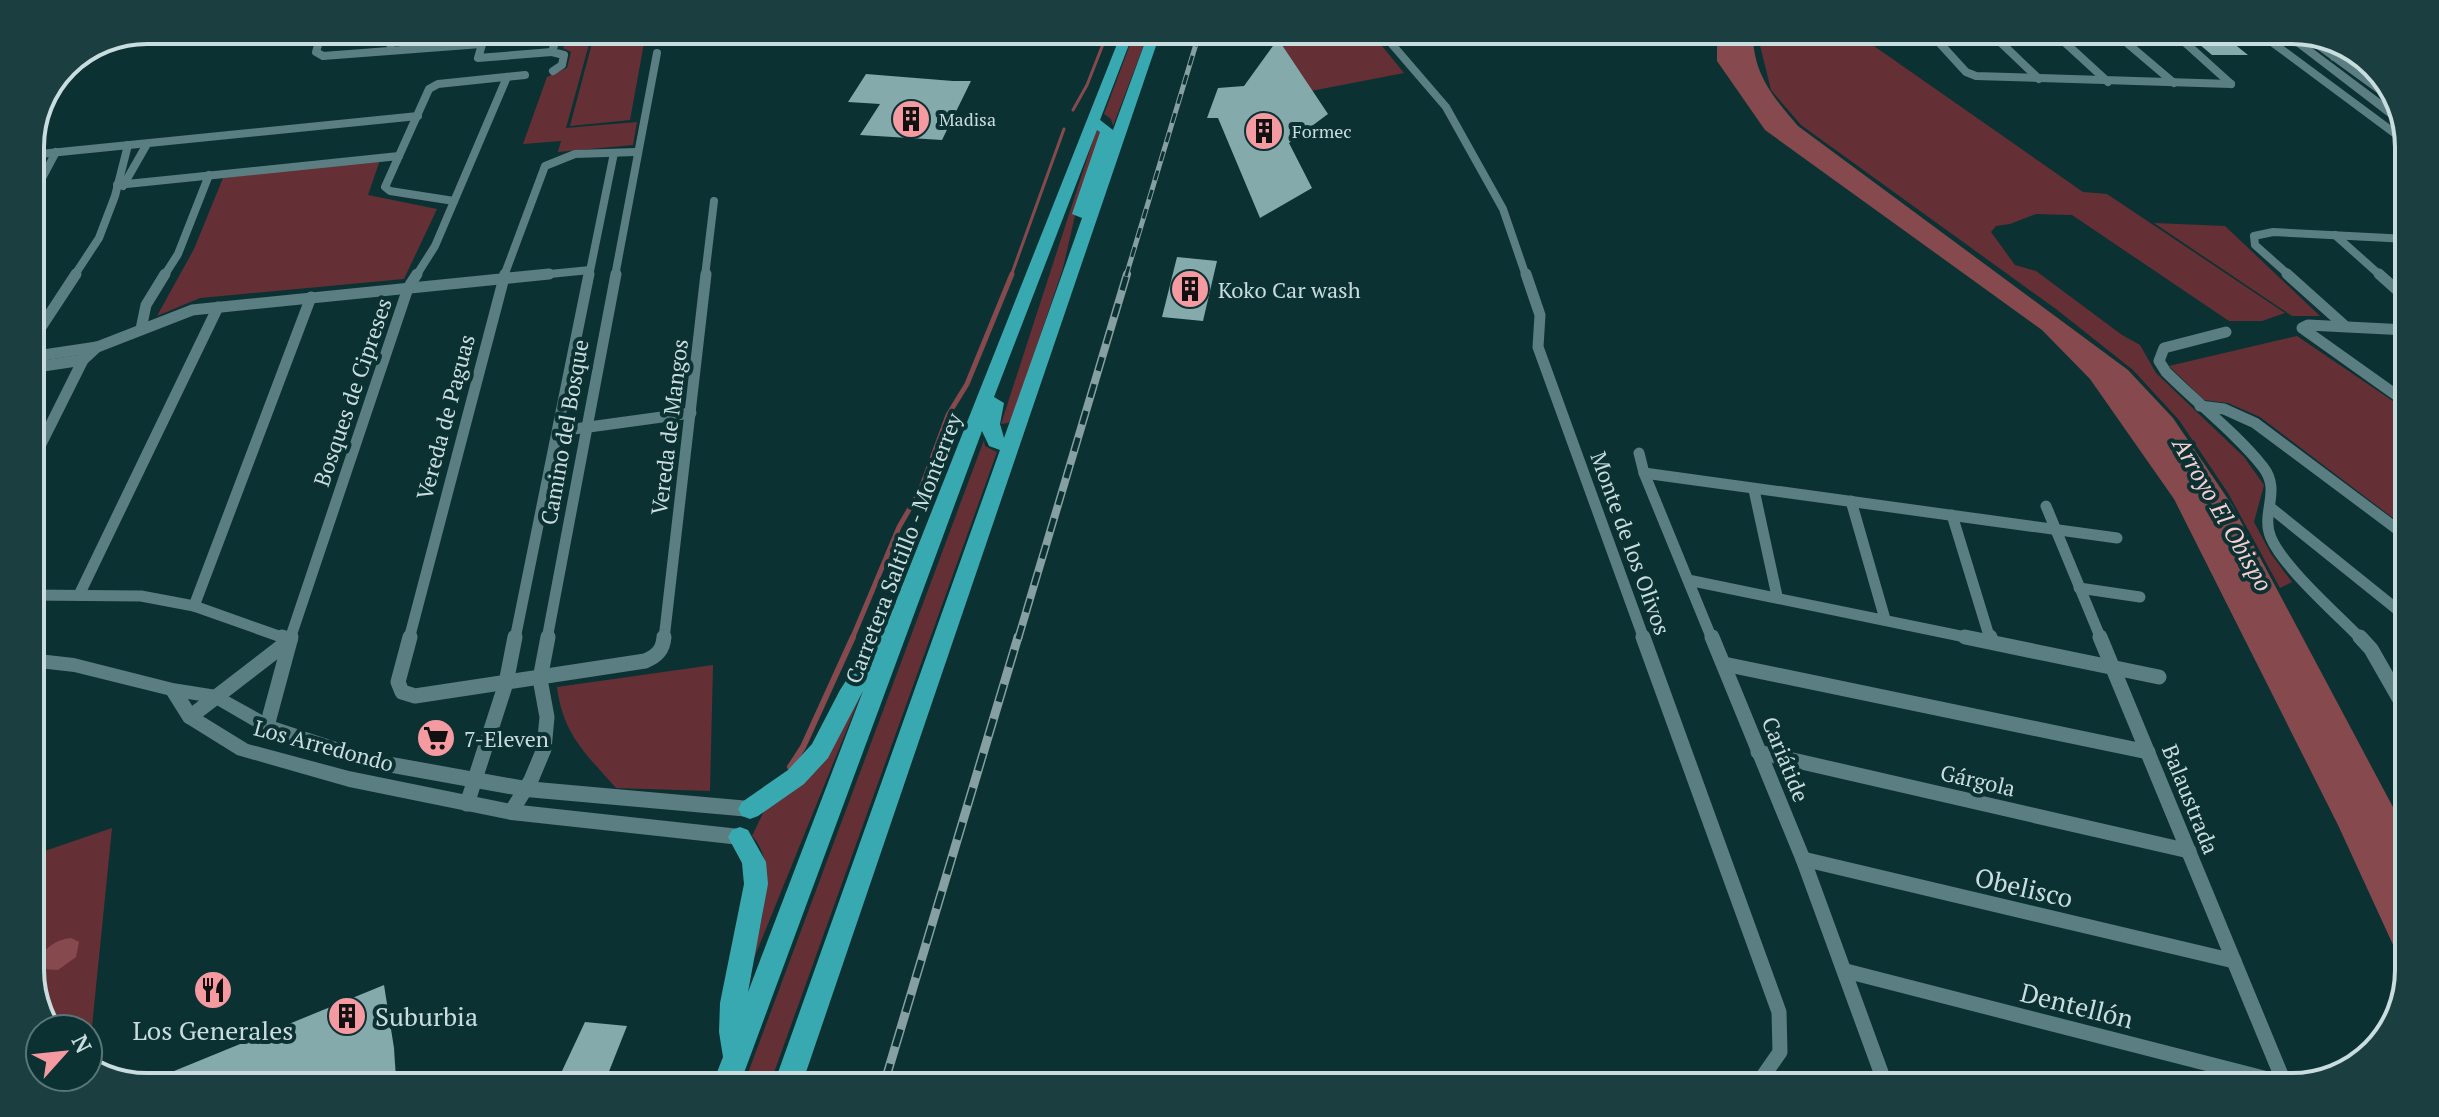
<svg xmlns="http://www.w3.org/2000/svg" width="2439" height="1117" font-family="'PT Serif',serif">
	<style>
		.green { fill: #653035 }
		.water { fill: #86494d }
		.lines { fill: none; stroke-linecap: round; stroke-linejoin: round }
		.stream-far2 { stroke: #86494d; stroke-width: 3 }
		.stream-far1 { stroke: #86494d; stroke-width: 5 }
		.stream { stroke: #86494d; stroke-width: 6 }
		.building { fill: #84aaac }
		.minor-far2 { stroke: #5a7e81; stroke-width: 8 }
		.minor-far1 { stroke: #5a7e81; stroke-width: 11 }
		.minor { stroke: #5a7e81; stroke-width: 15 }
		.tertiary { fill: #5a7e81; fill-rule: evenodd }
		.secondary { fill: #5a7e81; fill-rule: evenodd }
		.primary { fill: #38a9b0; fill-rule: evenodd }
		.rail-far2-casing { stroke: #869fa1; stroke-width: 5 }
		.rail-far1-casing { stroke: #869fa1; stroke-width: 8 }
		.rail-casing { stroke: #869fa1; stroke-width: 9 }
		.rail-far2 { stroke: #0c3133; stroke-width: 3; stroke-dasharray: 10; stroke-linecap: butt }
		.rail-far1 { stroke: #0c3133; stroke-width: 5; stroke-dasharray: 14; stroke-linecap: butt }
		.rail { stroke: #0c3133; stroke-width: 6; stroke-dasharray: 18; stroke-linecap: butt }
		.labels { text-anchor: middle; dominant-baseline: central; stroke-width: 8; stroke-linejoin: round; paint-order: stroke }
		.far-poi-label { font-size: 18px; fill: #caddde; stroke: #0c3133; text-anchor: start }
		.poi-label { font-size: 22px; fill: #caddde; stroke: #0c3133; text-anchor: start }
		.street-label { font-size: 22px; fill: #caddde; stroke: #0c3133 }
		.water-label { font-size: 24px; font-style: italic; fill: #f8d0d1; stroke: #0c3133 }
		.near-street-label { font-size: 26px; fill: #caddde; stroke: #0c3133 }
		.near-poi-label { font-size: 26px; fill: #caddde; stroke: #0c3133; text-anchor: start }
		.rim { fill: none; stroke: #caddde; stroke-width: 4 }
	</style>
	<rect width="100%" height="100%" fill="#0c3133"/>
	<g class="green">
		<polygon points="595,32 646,32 630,120 570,126"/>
		<polygon points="1134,34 1148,34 1113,126 1111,119 1104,114"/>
		<polygon points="1302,35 1373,35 1404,73 1311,91 1278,39"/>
		<polygon points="1758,37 1861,37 2083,192 2107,194 2285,313 2262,321 2229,321 2072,215 2036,214 2010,224 1996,226 1991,232 2015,265 2036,271 2122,335 2140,345 2156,373 2244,457 2264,485 2254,522 2271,554 2292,582 2280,588 2228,493 2179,420 2133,370 2056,309 1801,125 1771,90"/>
		<polygon points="589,44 566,128 637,122 633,145 558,152 561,141 523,144 547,77 567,68 571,52 563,48 564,46"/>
		<polygon points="1097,128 1101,130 1078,202 1063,268 1012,419 1008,423 1001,424"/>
		<polygon points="380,160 368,195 437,209 404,279 200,298 157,316 194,249 223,178"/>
		<polygon points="2154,223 2225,226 2320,316 2292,316"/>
		<polygon points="2297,336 2406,410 2405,527 2260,417 2228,403 2204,400 2169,366"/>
		<polygon points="984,440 985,446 997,452 771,1081 745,1081"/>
		<path d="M713 665 710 791 616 788C585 753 563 734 557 687Z"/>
		<path d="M869 675 748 973C757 936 782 867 752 836L764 811Z"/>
		<polygon points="112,828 88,1066 88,1029 48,1029 30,978 30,856"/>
	</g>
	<g class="water">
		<path d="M1717 37H1753C1754 75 1774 98 1798 126L2128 370 2173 418 2232 505 2402 824 2400 960 2338 825 2174 499 2090 379 2042 330 1765 130 1717 61Z"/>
		<path d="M71 938 79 942 76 957 58 970 41 969 38 961C44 948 57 939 71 938Z"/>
	</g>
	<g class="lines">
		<g class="stream-far2">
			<polyline points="1073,110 1087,85 1107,34"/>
			<polyline points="1011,276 1064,129"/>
		</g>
		<polyline class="stream-far1" points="852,639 899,527 920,491 948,415 967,384 1012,274"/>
		<polyline class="stream" points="790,767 803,747 853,637"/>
	</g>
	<g class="building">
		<polygon points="2192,38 2228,39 2248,55 2212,55"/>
		<polygon points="1278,39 1328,114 1289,143 1312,188 1260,218 1218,118 1207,118 1218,88 1244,86"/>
		<polygon points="866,74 953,81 971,81 942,140 860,135 880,104 848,102"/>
		<polygon points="1177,257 1217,261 1203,321 1162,317"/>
		<polygon points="384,985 394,1048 396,1079 157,1078"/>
		<polygon points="585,1022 627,1026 608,1074 562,1071"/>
	</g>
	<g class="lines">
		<g class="minor-far2">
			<polyline points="322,31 316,52 323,56 481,44"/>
			<polyline points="486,31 478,58 552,52"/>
			<polyline points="1384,35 1446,107 1503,209 1526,276"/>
			<polyline points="1934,37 1966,72 1976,76 2231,84"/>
			<polyline points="1996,38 2039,79"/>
			<polyline points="2060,38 2108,82"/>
			<polyline points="2121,38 2174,83"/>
			<polyline points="2180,38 2231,84"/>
			<polyline points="390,50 394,31"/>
			<polyline points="2334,57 2359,57"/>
			<polyline points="553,71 562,65 564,55 552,52 558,32"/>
			<polyline points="30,155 418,116"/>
			<polyline points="117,185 399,156"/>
			<polyline points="123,186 147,144"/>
			<polyline points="30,201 56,152"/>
			<polyline points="454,201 390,191 385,187 429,89 438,84 525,75"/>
			<polyline points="2335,235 2381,276"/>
			<polyline points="74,276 99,238 115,196 128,145"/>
			<polyline points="164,276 178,254 209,175"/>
			<polyline points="416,276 435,246 507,77"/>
			<polyline points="504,276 545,166 575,154 636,152"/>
			<polyline points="529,276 590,270"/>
			<polyline points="589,276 614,153"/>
			<polyline points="615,276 657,53"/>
			<polyline points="705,276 714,201"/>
			<polyline points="2290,276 2255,245 2254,236 2273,232 2408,239"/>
		</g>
		<g class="minor-far1">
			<polyline points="1526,274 1540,315 1538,347 1644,639"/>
			<polyline points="2287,274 2345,326"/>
			<polyline points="2379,274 2407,299"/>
			<polyline points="141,329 146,305 165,274"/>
			<path d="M2226 332 2164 348 2159 361 2166 372C2196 402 2238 435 2263 467 2282 491 2260 513 2271 538 2284 568 2337 614 2361 639"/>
			<polyline points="30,344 76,274"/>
			<polyline points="30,357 97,347 192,310 549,274"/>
			<polyline points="30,368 83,360"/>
			<polyline points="2406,402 2302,328 2308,325 2407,330"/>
			<polyline points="2200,406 2224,409 2255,423 2405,535"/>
			<polyline points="560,431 691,413"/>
			<polyline points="1639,453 1644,473 1712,639"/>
			<polyline points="30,466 83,360 97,347"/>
			<polyline points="1644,473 2117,538"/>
			<polyline points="1754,490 1777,596"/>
			<polyline points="1851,501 1885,619"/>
			<polyline points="2046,506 2101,639"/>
			<polyline points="2271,508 2404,615"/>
			<polyline points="1952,515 1990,639"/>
			<polyline points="1688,580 1975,639"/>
			<polyline points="2079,588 2140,597"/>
			<polyline points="30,595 141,596 194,606 287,639"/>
			<polyline points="79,595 218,307"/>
			<polyline points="194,606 311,297"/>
			<polyline points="290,639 408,288 417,274"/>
			<polyline points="409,639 505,274"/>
			<polyline points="515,639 589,274"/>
			<polyline points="547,639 616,274"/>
			<polyline points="664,639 706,274"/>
		</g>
		<g class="minor">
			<polyline points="282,637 290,640"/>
			<path d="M410 637 398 682 402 692 415 696 645 661C657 656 663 650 664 637"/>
			<polyline points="1643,637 1779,1012 1780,1052 1757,1085"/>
			<polyline points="1712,637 1803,859 1882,1075 1881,1085"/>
			<polyline points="1965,637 2159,677"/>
			<polyline points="1990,637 1991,641"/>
			<polyline points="2100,637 2286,1087"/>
			<polyline points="2360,637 2371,649 2403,705"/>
			<polyline points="1724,664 2148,752"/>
			<polyline points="190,717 290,640"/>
			<polyline points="267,726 291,637"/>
			<polyline points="1758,752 2189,851"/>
			<polyline points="467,804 506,683 515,637"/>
			<polyline points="511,812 531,780 544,749 547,717 540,679 548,637"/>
			<polyline points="1803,859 2234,961"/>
			<polyline points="1846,971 2295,1086"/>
		</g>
		<g class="tertiary">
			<polygon points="2303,39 2315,39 2394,95 2397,104 2391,103"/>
			<polygon points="30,653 74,658 173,683 217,690 273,721 370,753 526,781 750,801 757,803 759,809 757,815 750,817 526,797 370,769 261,731 213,703 188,699 196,712 248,744 349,771 511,804 740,829 747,831 750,837 747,843 740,845 511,820 349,787 237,755 184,722 167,695 74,672 30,667"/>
		</g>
		<g class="secondary">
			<polygon points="2261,39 2274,39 2408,138 2409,149"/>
			<polygon points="2287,39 2300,39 2400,114 2404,126 2399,125"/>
		</g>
		<path class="primary" d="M1121 34H1133L1100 120 1113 130 1148 34H1160L803 1081H775L1000 450 989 446 982 431 741 1081 714 1080 723 1057 719 1032 720 1003 744 884 742 863 728 837 732 830 740 827 748 830 766 862 768 884 748 992 863 691 828 758 804 784 758 816 750 819 742 816 738 809 742 802 788 770 812 744 840 690 878 631 885 629ZM1097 130 1100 132 1072 214 1082 218 1004 438 1000 424 1004 403 994 397Z"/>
		<g class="rail-far2-casing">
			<polyline id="rail-far2" points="1126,276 1199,34"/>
		</g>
		<g class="rail-far1-casing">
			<polyline id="rail-far1" points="1018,639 1127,274"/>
		</g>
		<g class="rail-casing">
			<polyline id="rail" points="885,1081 1018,637"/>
		</g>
		<use href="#rail-far2" class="rail-far2"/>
		<use href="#rail-far1" class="rail-far1"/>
		<use href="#rail" class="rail"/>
	</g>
	<defs>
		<g id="building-disc" transform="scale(2)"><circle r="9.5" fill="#f49aa0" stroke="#0c3133"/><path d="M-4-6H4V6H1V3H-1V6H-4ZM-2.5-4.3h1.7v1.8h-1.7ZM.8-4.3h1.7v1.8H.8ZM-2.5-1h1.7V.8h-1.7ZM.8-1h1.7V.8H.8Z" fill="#111"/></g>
		<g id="supermarket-disc" transform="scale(2)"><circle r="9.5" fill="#f49aa0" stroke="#0c3133"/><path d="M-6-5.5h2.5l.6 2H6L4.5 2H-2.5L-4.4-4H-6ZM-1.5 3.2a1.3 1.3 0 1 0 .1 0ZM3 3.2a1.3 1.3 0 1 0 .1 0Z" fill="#111"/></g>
		<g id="restaurant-disc" transform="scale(2)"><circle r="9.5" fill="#f49aa0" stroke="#0c3133"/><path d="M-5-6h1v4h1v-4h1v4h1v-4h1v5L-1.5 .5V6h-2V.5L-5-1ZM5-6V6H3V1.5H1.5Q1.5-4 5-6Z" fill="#111"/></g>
	</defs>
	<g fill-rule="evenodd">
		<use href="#building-disc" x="911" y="119"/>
		<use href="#building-disc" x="1264" y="131"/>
		<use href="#building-disc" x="1190" y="289"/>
		<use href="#supermarket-disc" x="436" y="738"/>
		<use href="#restaurant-disc" x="213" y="990"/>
		<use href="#building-disc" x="347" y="1016"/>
	</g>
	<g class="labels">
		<g class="far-poi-label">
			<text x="939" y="119">Madisa</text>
			<text x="1292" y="131">Formec</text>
		</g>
		<g class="poi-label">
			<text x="1218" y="289">Koko Car wash</text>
			<text x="464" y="738">7-Eleven</text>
		</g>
		<g class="street-label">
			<text transform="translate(352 392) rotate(-71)">Bosques de Cipreses</text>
			<text transform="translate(445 417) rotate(-75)">Vereda de Paguas</text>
			<text transform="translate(669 427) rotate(-83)">Vereda de Mangos</text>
			<text transform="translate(564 432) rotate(-80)">Camino del Bosque</text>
			<text transform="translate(1631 543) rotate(70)">Monte de los Olivos</text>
			<text transform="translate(903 548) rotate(-69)">Carretera Saltillo - Monterrey</text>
			<text transform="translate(324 745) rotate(15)">Los Arredondo</text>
			<text transform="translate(1786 759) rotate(68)">Cariátide</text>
			<text transform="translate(1978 780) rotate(13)">Gárgola</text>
			<text transform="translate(2191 799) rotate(68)">Balaustrada</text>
		</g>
		<g class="water-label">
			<text transform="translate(2223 514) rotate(60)">Arroyo El Obispo</text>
		</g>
		<g class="near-street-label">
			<text transform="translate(2024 887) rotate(13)">Obelisco</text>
			<text transform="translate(2077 1005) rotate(14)">Dentellón</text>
		</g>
		<g class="near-poi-label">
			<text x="375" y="1016">Suburbia</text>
			<text x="213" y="1030" text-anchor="middle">Los Generales</text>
		</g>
	</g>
	<path d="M0 0H2439V1117H0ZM147 44H2292A103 103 0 0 1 2395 147V970A103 103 0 0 1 2292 1073H147A103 103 0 0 1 44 970V147A103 103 0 0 1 147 44Z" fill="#1b3f41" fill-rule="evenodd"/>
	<path class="rim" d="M147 44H2292A103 103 0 0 1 2395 147V970A103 103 0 0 1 2292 1073H147A103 103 0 0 1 44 970V147A103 103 0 0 1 147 44Z"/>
	<g transform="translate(64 1053) rotate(63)"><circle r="38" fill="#0c3133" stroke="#587677" stroke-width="2"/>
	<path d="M0-6L14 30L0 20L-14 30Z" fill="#f49aa0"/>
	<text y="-12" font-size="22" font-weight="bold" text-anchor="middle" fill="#caddde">N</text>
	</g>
</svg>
